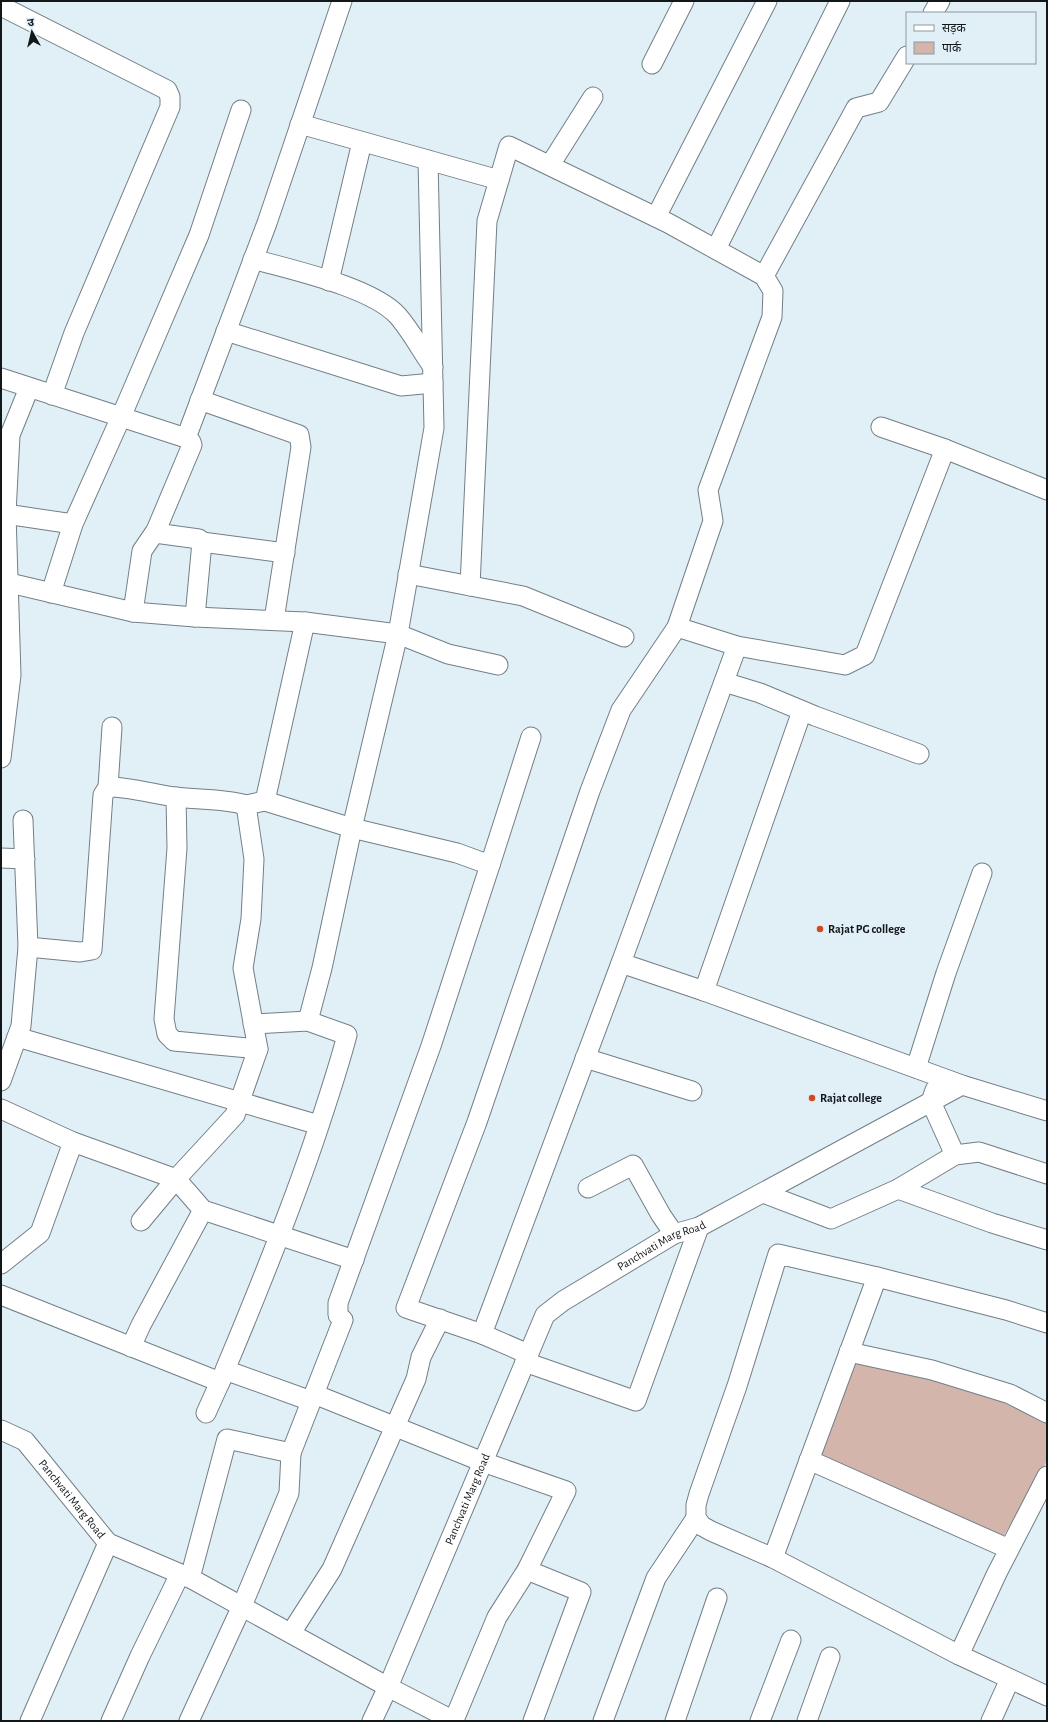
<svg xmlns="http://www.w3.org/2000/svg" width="1048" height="1722" font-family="'Alegreya Sans','Noto Sans Devanagari',sans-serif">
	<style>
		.green { fill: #d3b5ac }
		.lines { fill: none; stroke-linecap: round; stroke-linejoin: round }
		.minor-casing { stroke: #727f86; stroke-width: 21 }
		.minor { stroke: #fff; stroke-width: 19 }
		.poi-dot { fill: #d24a1c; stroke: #e1eff7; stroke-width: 1.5 }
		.labels { text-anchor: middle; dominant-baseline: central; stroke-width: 3.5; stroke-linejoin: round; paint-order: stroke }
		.poi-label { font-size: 12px; font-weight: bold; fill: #12171a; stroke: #e1eff7; text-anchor: start }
		.street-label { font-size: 12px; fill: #12171a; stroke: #e1eff7 }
	</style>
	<rect width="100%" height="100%" fill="#e1eff7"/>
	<polygon class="green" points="856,1362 888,1368 1013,1402 1047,1418 1047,1461 1003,1537 818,1456"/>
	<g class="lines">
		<g class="minor-casing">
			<g id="minor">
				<polyline points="1,6 167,90 170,97 170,107 74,333 52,395"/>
				<polyline points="933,13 940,1"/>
				<polyline points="652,64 684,1"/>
				<polyline points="300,124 499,180"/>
				<polyline points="428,160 434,428 398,634 448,654 498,665"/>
				<polyline points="550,165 593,97"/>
				<polyline points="656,217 767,1"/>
				<polyline points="716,249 840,1"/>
				<path d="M253 259C292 270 372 287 398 316 411 331 421 350 433 367"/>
				<polyline points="764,276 856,108 879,102 907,56"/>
				<polyline points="329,281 362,142"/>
				<polyline points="226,331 401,386 433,383"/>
				<polyline points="1,378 186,438 191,442 192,445 155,533 199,539 202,542 195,617"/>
				<polyline points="200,400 299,435 301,447 274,620"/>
				<polyline points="186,438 267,223 342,1"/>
				<polyline points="945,449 1047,490"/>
				<polyline points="6,514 73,524"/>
				<polyline points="202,542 285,553"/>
				<polyline points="408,574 523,596 624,637"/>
				<polyline points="1,581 133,612 195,617 305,622 265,801 246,805 254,859 251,919 243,968 258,1049 235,1115 176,1179 73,1142"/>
				<polyline points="470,586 487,221 509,146 668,223 764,276 773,291 772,317 708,490 713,521 677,627 621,710 590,791 477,1122 406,1308 482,1334"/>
				<polyline points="51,593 73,524 121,417 199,235 241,110"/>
				<polyline points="133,612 142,551 155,532"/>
				<path d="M305 622 398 634 352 828 322 968 308 1021 347 1035C339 1066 329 1096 319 1126 292 1208 259 1289 225 1370L311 1401"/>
				<polyline points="677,627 737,646 845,665 865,655 945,449 881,427"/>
				<polyline points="724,682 760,693 815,716 919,754"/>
				<polyline points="802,711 704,991 962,1085 1047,1111"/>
				<polyline points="1,758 11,675 6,514 10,435 29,388"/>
				<path d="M108 787C131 787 152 794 175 797 199 800 223 798 246 805"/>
				<polyline points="176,797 177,848 164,1019 167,1034 174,1041 258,1049"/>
				<polyline points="265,801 352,828 457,853 490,865 531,737"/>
				<polyline points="1,858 25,859"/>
				<polyline points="28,947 80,952 92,950 103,795 108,787 112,727"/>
				<polyline points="704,991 621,963 737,646"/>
				<polyline points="253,1024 308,1021"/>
				<polyline points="17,1037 319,1125"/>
				<polyline points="585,1058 692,1091"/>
				<polyline points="916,1068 946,973 982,873"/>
				<polyline points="1,1081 21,1026 28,947 23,820"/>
				<polyline points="935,1090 931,1102 955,1155"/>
				<polyline points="1,1109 73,1142 40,1233 1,1264"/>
				<polyline points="588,1188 633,1165 661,1215 674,1234"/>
				<polyline points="898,1189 992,1223 1047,1240"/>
				<polyline points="763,1193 831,1219 898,1189 955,1155 979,1152 1047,1174"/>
				<polyline points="141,1221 176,1179 203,1210 354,1260"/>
				<polyline points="1,1295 220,1382"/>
				<polyline points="1047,1323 1006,1310 877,1277 778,1254 737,1386 699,1494 696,1505 696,1518 702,1526 711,1531 773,1558 959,1655 1047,1696"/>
				<polyline points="131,1347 141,1325 203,1210"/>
				<polyline points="849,1352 932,1370 1010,1394 1047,1413"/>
				<polyline points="528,1354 482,1334 621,963"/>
				<polyline points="525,1362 636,1401 699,1227"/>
				<polyline points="314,1394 483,1462 566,1491 527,1570 497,1617 454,1720"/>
				<polyline points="206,1413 225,1371"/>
				<path id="s1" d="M1 1430 25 1441 108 1543 190 1578 388 1687 545 1315 563 1301 674 1234 699 1227 962 1085"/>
				<polyline points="809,1460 1009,1549"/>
				<polyline points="773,1558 877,1277"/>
				<polyline points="527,1570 581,1592 533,1721"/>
				<polyline points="190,1578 227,1439 291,1453 343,1320 338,1315 338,1303 431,1046 490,865"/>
				<polyline points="291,1633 332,1569 416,1379 421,1357 440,1319"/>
				<polyline points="959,1655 997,1573 1047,1476"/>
				<polyline points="30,1721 108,1543"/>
				<polyline points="111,1721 140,1656 180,1574"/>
				<polyline points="189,1721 242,1606 289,1493 291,1453"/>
				<polyline points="372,1721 388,1687 454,1721"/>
				<polyline points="603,1721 656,1578 696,1518"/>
				<polyline points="675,1721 717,1598"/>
				<polyline points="760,1721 791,1640"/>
				<polyline points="807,1721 830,1657"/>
				<polyline points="991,1721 1010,1679"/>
			</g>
		</g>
		<use href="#minor" class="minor"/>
	</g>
	<g class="poi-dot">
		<circle cx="820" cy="929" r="4"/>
		<circle cx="812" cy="1098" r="4"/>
	</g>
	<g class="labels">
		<g class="poi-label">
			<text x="828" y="929">Rajat PG college</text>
			<text x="820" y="1098">Rajat college</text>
		</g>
		<g class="street-label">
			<text stroke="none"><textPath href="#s1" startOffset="1013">Panchvati Marg Road</textPath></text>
			<text stroke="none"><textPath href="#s1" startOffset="101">Panchvati Marg Road</textPath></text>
			<text stroke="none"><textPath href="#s1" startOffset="677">Panchvati Marg Road</textPath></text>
		</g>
	</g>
	<rect width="1048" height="1722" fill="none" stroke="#12171a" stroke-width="4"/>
	<rect x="906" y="12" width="130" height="52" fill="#e1eff7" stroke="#8e999f"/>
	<rect x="914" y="25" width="20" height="6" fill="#ffffff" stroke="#8e999f"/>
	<text x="942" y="32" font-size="12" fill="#12171a">सड़क</text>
	<rect x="914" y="42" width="20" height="12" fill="#d3b5ac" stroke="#8e999f"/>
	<text x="942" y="52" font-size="12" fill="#12171a">पार्क</text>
	<g transform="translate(32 32) rotate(352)" stroke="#e1eff7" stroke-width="3" paint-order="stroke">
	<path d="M0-3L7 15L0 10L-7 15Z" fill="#12171a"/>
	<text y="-6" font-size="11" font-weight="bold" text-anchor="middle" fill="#12171a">उ</text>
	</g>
</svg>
